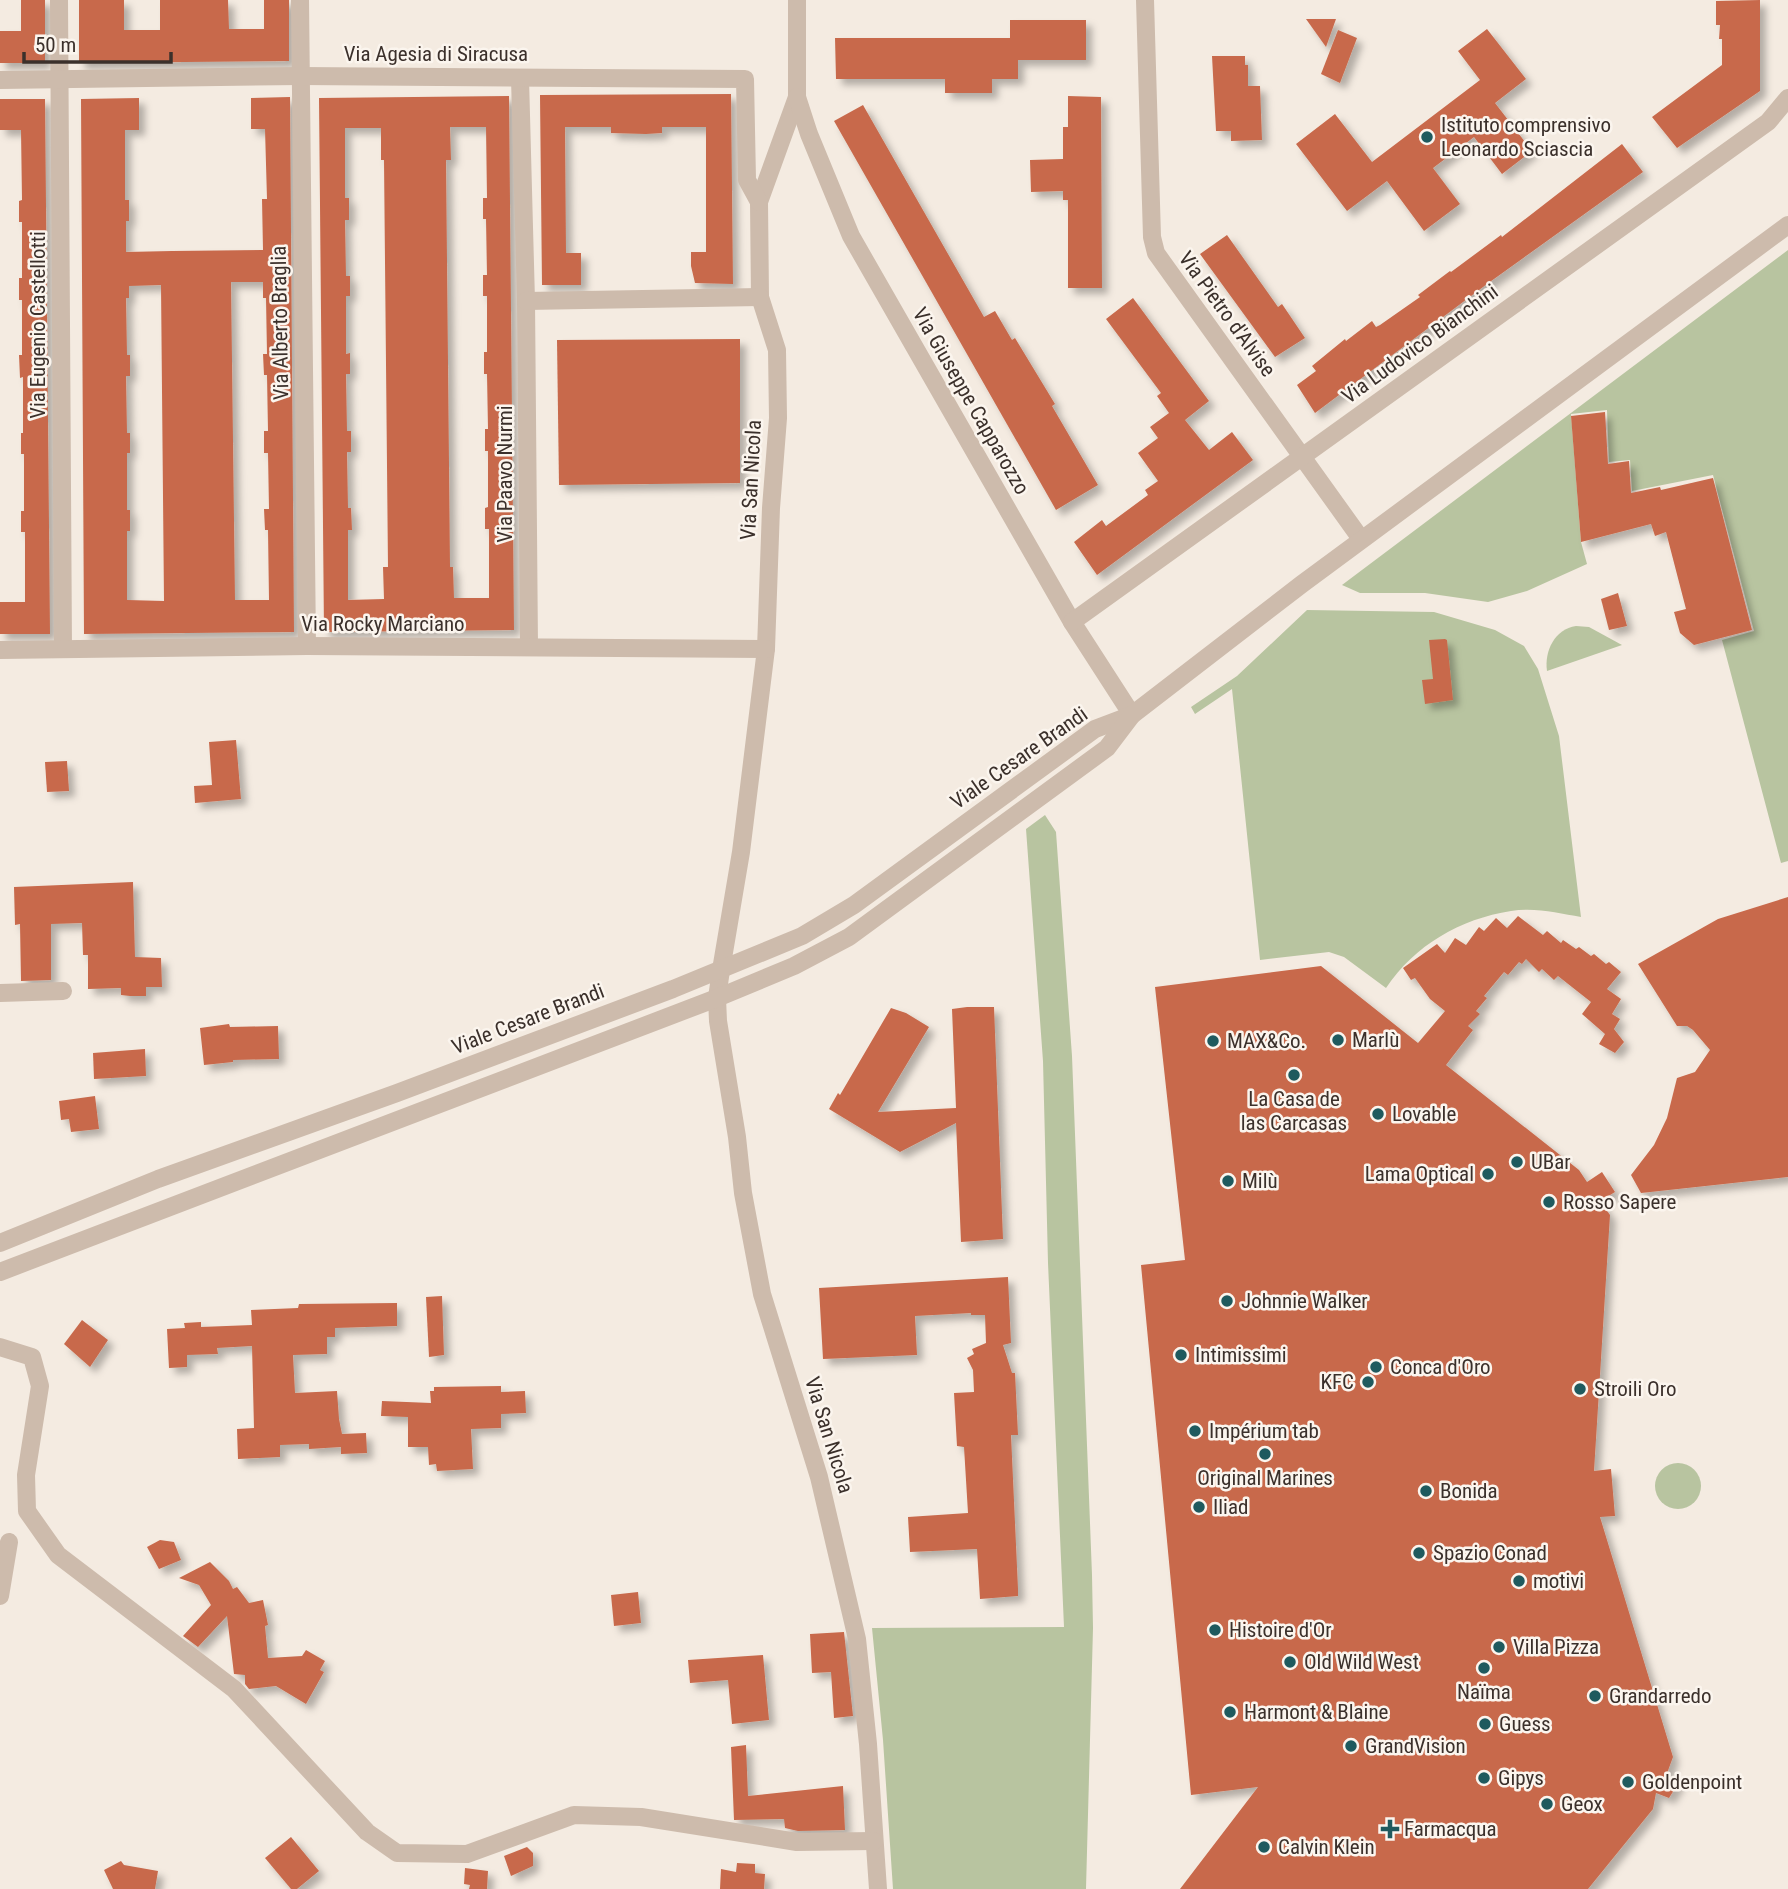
<svg xmlns="http://www.w3.org/2000/svg" width="1788" height="1889" font-family="'Roboto Condensed',sans-serif">
	<style>
		.green { fill: #b8c4a0 }
		.building { fill: #c8694b; fill-rule: evenodd; filter: url(#shadow) }
		.lines { fill: none; stroke-linecap: round; stroke-linejoin: round }
		.street { stroke: #cdbbac; stroke-width: 18 }
		.poi-dot { fill: #1f5a5e; stroke: #fbf5ee; stroke-width: 2.5 }
		.labels { text-anchor: middle; dominant-baseline: central; stroke-width: 5; stroke-linejoin: round; paint-order: stroke }
		.street-label { font-size: 21px; fill: #3b302b; stroke: #fbf5ee }
		.poi-label { font-size: 21px; fill: #3b302b; stroke: #fbf5ee; text-anchor: start }
	</style>
	<defs>
		<filter id="shadow"><feDropShadow dx="6" dy="6" stdDeviation="3.5" flood-color="#0004"/></filter>
	</defs>
	<rect width="100%" height="100%" fill="#f4ebe1"/>
	<g class="green">
		<polygon points="1788,250 1788,861 1781,863 1722,640 1754,631 1713,475 1632,491 1630,460 1609,462 1607,410 1571,414 1581,542 1587,564 1527,591 1488,602 1425,593 1360,593 1342,585"/>
		<path d="M1307 610 1434 612 1495 630 1524 646 1538 669 1559 736 1581 917C1559 913 1534 907 1511 911 1460 919 1415 945 1386 988L1344 957 1329 952 1260 960 1232 689 1195 714 1191 707 1237 676Z"/>
		<path d="M1576 626 1589 627 1622 645 1547 671C1544 651 1555 629 1576 626Z"/>
		<polygon points="1045,815 1056,832 1072,1056 1092,1575 1093,1628 1086,1889 893,1889 883,1740 872,1628 1064,1627 1048,1263 1043,1061 1026,829"/>
		<circle cx="1678" cy="1486" r="23"/>
	</g>
	<g class="building">
		<polygon points="21,0 45,0 45,63 0,63 0,31 21,31"/>
		<polygon points="79,0 124,0 124,30 160,30 160,0 228,0 229,29 264,29 264,0 289,0 289,61 79,63"/>
		<polygon points="1760,0 1760,91 1677,148 1652,117 1722,65 1722,39 1719,39 1720,25 1716,25 1716,1"/>
		<polygon points="1306,19 1336,19 1326,47"/>
		<polygon points="1010,20 1086,20 1086,60 1018,60 1018,79 992,79 992,93 945,93 945,79 836,79 835,38 1010,38"/>
		<polygon points="1487,29 1526,79 1495,103 1532,151 1502,174 1474,137 1433,168 1460,204 1424,231 1387,181 1347,211 1296,144 1335,114 1372,162 1480,80 1458,51"/>
		<polygon points="1338,30 1357,38 1340,83 1321,74"/>
		<polygon points="1212,56 1245,56 1245,65 1248,65 1248,86 1260,86 1262,140 1231,141 1231,131 1216,131"/>
		<polygon points="731,94 733,284 695,283 691,266 691,252 706,252 706,127 662,127 662,133 646,134 611,133 611,127 565,127 566,253 581,253 581,285 542,285 540,95"/>
		<path d="M509 96 514 630 324 632 319 98ZM450 127H486L487 198H483V219H486L487 275H483V296H487V352H484V374H487L488 429H485V451H488V507L485 508V529H489V598H454L453 567H450L446 160H451ZM345 128H381V160H384L388 567H383L384 599 348 600V530H352L351 508H348L347 452H351V431H347L346 374H350V353L346 354V296H350V276H346L345 220H349V198H345Z"/>
		<polygon points="1068,96 1101,97 1102,288 1068,288 1068,200 1063,200 1063,191 1031,192 1030,160 1063,159 1063,127 1068,127"/>
		<path d="M290 97 294 632 84 634 81 99 139 98V130H125V200H129V221H126V252L172 251 263 250 262 199H267L265 129H251V98ZM231 282H263V298H266L267 354H263L264 375H267L268 431H264V453H268L269 509H264L265 530H268L269 600H235ZM161 285 164 601 127 600V531H130V510H127V453H130V433H127L126 376H130V355H127L126 298H129V286Z"/>
		<polygon points="0,99 45,99 50,634 0,634 0,602 25,602 25,532 21,532 21,511 24,511 24,454 21,454 21,433 23,433 23,377 20,378 19,355 22,355 22,300 19,300 19,278 22,278 22,222 19,222 19,201 22,200 21,130 0,130"/>
		<polygon points="863,105 984,317 995,311 1012,340 1015,338 1055,404 1052,406 1098,485 1056,510 834,121"/>
		<polygon points="1622,144 1643,172 1487,284 1315,413 1297,385 1316,371 1312,366 1345,339 1346,341 1372,321 1376,327 1380,325 1420,297 1418,295 1450,271 1451,272 1501,235 1502,237"/>
		<polygon points="1227,235 1278,307 1282,304 1305,338 1275,357 1200,254"/>
		<polygon points="1133,298 1209,401 1185,420 1209,450 1232,432 1253,460 1097,575 1074,542 1102,520 1106,526 1148,495 1145,490 1158,481 1138,453 1158,438 1150,427 1169,413 1157,396 1161,393 1106,319"/>
		<polygon points="740,339 740,483 559,485 557,340"/>
		<polygon points="1605,412 1608,464 1629,461 1631,493 1660,487 1661,490 1713,478 1752,630 1694,645 1680,633 1674,612 1686,609 1666,532 1655,536 1651,524 1581,542 1571,416"/>
		<polygon points="1618,593 1627,626 1609,630 1601,599"/>
		<polygon points="1445,639 1447,640 1453,700 1425,704 1422,680 1433,679 1429,640"/>
		<polygon points="236,740 241,799 195,803 194,786 212,785 209,742"/>
		<polygon points="67,761 69,791 47,792 45,762"/>
		<polygon points="133,882 135,957 161,958 162,987 146,987 146,996 130,996 121,995 121,988 88,989 88,955 83,955 82,923 51,924 51,980 21,981 20,924 15,925 14,887"/>
		<polygon points="1788,897 1788,1177 1641,1193 1631,1175 1654,1145 1667,1118 1677,1078 1695,1072 1710,1050 1693,1030 1687,1026 1677,1026 1638,964 1718,919"/>
		<polygon points="1518,916 1543,935 1547,931 1561,943 1563,940 1576,949 1579,947 1591,956 1594,954 1606,964 1609,962 1621,972 1607,989 1621,999 1612,1014 1620,1019 1614,1029 1624,1042 1615,1053 1599,1044 1605,1034 1582,1014 1591,1002 1558,976 1554,980 1542,969 1539,972 1526,959 1522,964 1519,962 1508,975 1504,972 1484,996 1487,998 1476,1011 1480,1014 1468,1026 1473,1030 1446,1065 1579,1170 1587,1182 1602,1172 1615,1192 1600,1201 1610,1215 1594,1471 1611,1469 1615,1516 1600,1517 1673,1757 1666,1776 1679,1782 1669,1798 1656,1793 1653,1809 1588,1889 1180,1889 1258,1787 1191,1795 1141,1265 1185,1260 1155,987 1321,966 1418,1043 1445,1011 1430,999 1415,978 1411,980 1403,968 1437,944 1445,953 1455,938 1466,945 1479,927 1484,931 1496,918 1507,928"/>
		<polygon points="967,1007 994,1007 1003,1239 961,1242 956,1123 900,1152 829,1109 838,1093 840,1095 891,1008 906,1013 929,1027 878,1112 956,1108 952,1009"/>
		<polygon points="229,1024 230,1027 278,1026 279,1059 233,1060 233,1062 204,1065 200,1028"/>
		<polygon points="145,1049 146,1076 94,1079 93,1053"/>
		<polygon points="95,1096 99,1129 71,1132 69,1119 61,1120 59,1101"/>
		<polygon points="1008,1277 1011,1343 1003,1345 1012,1373 1015,1373 1018,1435 1011,1435 1018,1589 1018,1596 980,1599 977,1549 910,1552 908,1517 968,1513 964,1447 957,1446 954,1393 974,1392 973,1370 967,1358 974,1354 972,1349 986,1343 985,1315 971,1315 971,1313 915,1316 917,1355 823,1359 819,1288"/>
		<polygon points="442,1296 444,1355 429,1357 426,1297"/>
		<polygon points="397,1303 397,1326 335,1328 335,1337 327,1337 327,1354 293,1355 295,1393 337,1391 339,1419 342,1434 366,1433 367,1453 341,1454 341,1447 309,1449 309,1444 280,1445 280,1457 238,1459 237,1429 254,1428 252,1346 217,1348 218,1354 187,1355 187,1367 169,1368 167,1329 185,1328 184,1323 201,1322 201,1327 252,1325 251,1310 298,1308 299,1304"/>
		<polygon points="82,1320 108,1340 90,1367 64,1344"/>
		<polygon points="501,1386 501,1392 525,1391 526,1413 501,1414 501,1428 471,1429 473,1469 437,1471 436,1464 429,1465 428,1447 408,1447 408,1417 381,1416 382,1401 431,1403 430,1391 434,1391 434,1387"/>
		<polygon points="160,1540 174,1542 181,1560 159,1569 147,1547"/>
		<polygon points="210,1562 229,1581 233,1589 237,1587 249,1603 263,1600 268,1625 265,1626 268,1658 302,1656 306,1650 325,1661 320,1670 324,1672 306,1704 276,1686 249,1689 245,1684 245,1675 234,1674 227,1616 198,1647 183,1636 211,1605 199,1585 179,1578"/>
		<polygon points="638,1592 641,1623 614,1626 611,1595"/>
		<polygon points="844,1632 853,1716 834,1718 831,1672 812,1673 810,1634"/>
		<polygon points="763,1655 769,1720 732,1724 728,1680 690,1683 688,1660"/>
		<polygon points="746,1745 748,1796 843,1786 845,1830 798,1831 785,1828 784,1819 734,1820 731,1747"/>
		<polygon points="291,1837 319,1871 297,1889 291,1889 265,1858"/>
		<polygon points="527,1847 533,1853 533,1866 511,1876 504,1856"/>
		<polygon points="121,1861 124,1865 158,1871 155,1889 113,1889 104,1870"/>
		<polygon points="737,1863 755,1864 755,1873 765,1874 764,1889 720,1889 721,1869 736,1872"/>
		<polygon points="465,1868 488,1871 487,1889 469,1889 470,1885 464,1884"/>
	</g>
	<g class="lines">
		<g class="street">
			<polyline points="59,0 63,649"/>
			<polyline points="300,0 307,646"/>
			<polyline points="797,0 797,97 759,202 760,297 777,350 778,418 771,508 766,649 741,852 721,970 717,998 718,1021 737,1137 743,1193 762,1294 819,1477 857,1639 868,1744 878,1889"/>
			<polyline points="1145,0 1152,237 1156,253 1361,539"/>
			<polyline points="520,78 526,301 529,647"/>
			<polyline points="0,80 300,76 745,79 747,180 759,202"/>
			<polyline points="797,97 809,134 851,236 1072,622 1132,715"/>
			<polyline points="526,301 760,297"/>
			<polyline points="1072,622 1768,122 1788,98"/>
			<polyline points="0,650 307,646 766,649"/>
			<polyline points="0,993 63,991"/>
			<polyline points="0,1243 158,1179 397,1093 673,989 802,936 854,905 1095,729 1132,715"/>
			<polyline points="0,1272 717,998 794,966 849,937 1107,748 1132,715 1302,584 1788,225"/>
			<polyline points="0,1347 32,1357 40,1386 26,1475 27,1511 58,1555 234,1689 367,1832 397,1853 467,1854 574,1815 641,1817 797,1842 874,1841"/>
			<polyline points="0,1596 9,1542"/>
		</g>
	</g>
	<g class="poi-dot">
		<circle cx="1427" cy="137" r="7"/>
		<circle cx="1338" cy="1040" r="7"/>
		<circle cx="1213" cy="1041" r="7"/>
		<circle cx="1294" cy="1075" r="7"/>
		<circle cx="1378" cy="1114" r="7"/>
		<circle cx="1517" cy="1162" r="7"/>
		<circle cx="1488" cy="1174" r="7"/>
		<circle cx="1228" cy="1181" r="7"/>
		<circle cx="1549" cy="1202" r="7"/>
		<circle cx="1227" cy="1301" r="7"/>
		<circle cx="1181" cy="1355" r="7"/>
		<circle cx="1376" cy="1367" r="7"/>
		<circle cx="1368" cy="1382" r="7"/>
		<circle cx="1580" cy="1389" r="7"/>
		<circle cx="1195" cy="1431" r="7"/>
		<circle cx="1265" cy="1454" r="7"/>
		<circle cx="1426" cy="1491" r="7"/>
		<circle cx="1199" cy="1507" r="7"/>
		<circle cx="1419" cy="1553" r="7"/>
		<circle cx="1519" cy="1581" r="7"/>
		<circle cx="1215" cy="1630" r="7"/>
		<circle cx="1499" cy="1647" r="7"/>
		<circle cx="1290" cy="1662" r="7"/>
		<circle cx="1484" cy="1668" r="7"/>
		<circle cx="1595" cy="1696" r="7"/>
		<circle cx="1230" cy="1712" r="7"/>
		<circle cx="1485" cy="1724" r="7"/>
		<circle cx="1351" cy="1746" r="7"/>
		<circle cx="1484" cy="1778" r="7"/>
		<circle cx="1628" cy="1782" r="7"/>
		<circle cx="1547" cy="1804" r="7"/>
		<path d="M1386.5 1818.5h7v7h7v7h-7v7h-7v-7h-7v-7h7z"/>
		<circle cx="1264" cy="1847" r="7"/>
	</g>
	<g class="labels">
		<g class="street-label">
			<text x="436" y="54">Via Agesia di Siracusa</text>
			<text transform="translate(1227 314) rotate(54)">Via Pietro d'Alvise</text>
			<text transform="translate(280 323) rotate(-91)">Via Alberto Braglia</text>
			<text transform="translate(38 325) rotate(-90)">Via Eugenio Castellotti</text>
			<text transform="translate(1420 344) rotate(-36)">Via Ludovico Bianchini</text>
			<text transform="translate(971 401) rotate(60)">Via Giuseppe Capparozzo</text>
			<text transform="translate(505 474) rotate(-90)">Via Paavo Nurmi</text>
			<text transform="translate(751 480) rotate(-87)">Via San Nicola</text>
			<text x="383" y="624">Via Rocky Marciano</text>
			<text transform="translate(1019 758) rotate(-35)">Viale Cesare Brandi</text>
			<text transform="translate(528 1019) rotate(-21)">Viale Cesare Brandi</text>
			<text transform="translate(829 1435) rotate(73)">Via San Nicola</text>
		</g>
		<g class="poi-label">
			<text x="1441" y="125">Istituto comprensivo<tspan x="1441" dy="24">Leonardo Sciascia</tspan></text>
			<text x="1352" y="1040">Marlù</text>
			<text x="1227" y="1041">MAX&amp;Co.</text>
			<text x="1294" y="1099" text-anchor="middle">La Casa de<tspan x="1294" dy="24">las Carcasas</tspan></text>
			<text x="1392" y="1114">Lovable</text>
			<text x="1531" y="1162">UBar</text>
			<text x="1474" y="1174" text-anchor="end">Lama Optical</text>
			<text x="1242" y="1181">Milù</text>
			<text x="1563" y="1202">Rosso Sapere</text>
			<text x="1241" y="1301">Johnnie Walker</text>
			<text x="1195" y="1355">Intimissimi</text>
			<text x="1390" y="1367">Conca d'Oro</text>
			<text x="1354" y="1382" text-anchor="end">KFC</text>
			<text x="1594" y="1389">Stroili Oro</text>
			<text x="1209" y="1431">Impérium tab</text>
			<text x="1265" y="1478" text-anchor="middle">Original Marines</text>
			<text x="1440" y="1491">Bonida</text>
			<text x="1213" y="1507">Iliad</text>
			<text x="1433" y="1553">Spazio Conad</text>
			<text x="1533" y="1581">motivi</text>
			<text x="1229" y="1630">Histoire d'Or</text>
			<text x="1513" y="1647">Villa Pizza</text>
			<text x="1304" y="1662">Old Wild West</text>
			<text x="1484" y="1692" text-anchor="middle">Naïma</text>
			<text x="1609" y="1696">Grandarredo</text>
			<text x="1244" y="1712">Harmont &amp; Blaine</text>
			<text x="1499" y="1724">Guess</text>
			<text x="1365" y="1746">GrandVision</text>
			<text x="1498" y="1778">Gipys</text>
			<text x="1642" y="1782">Goldenpoint</text>
			<text x="1561" y="1804">Geox</text>
			<text x="1404" y="1829">Farmacqua</text>
			<text x="1278" y="1847">Calvin Klein</text>
		</g>
	</g>
	<path d="M24 52v10h147v-10" fill="none" stroke="#3b302b" stroke-width="3.5"/>
	<text x="35" y="52" font-size="21" fill="#3b302b" stroke="#fbf5ee" stroke-width="5" paint-order="stroke">50 m</text>
</svg>
